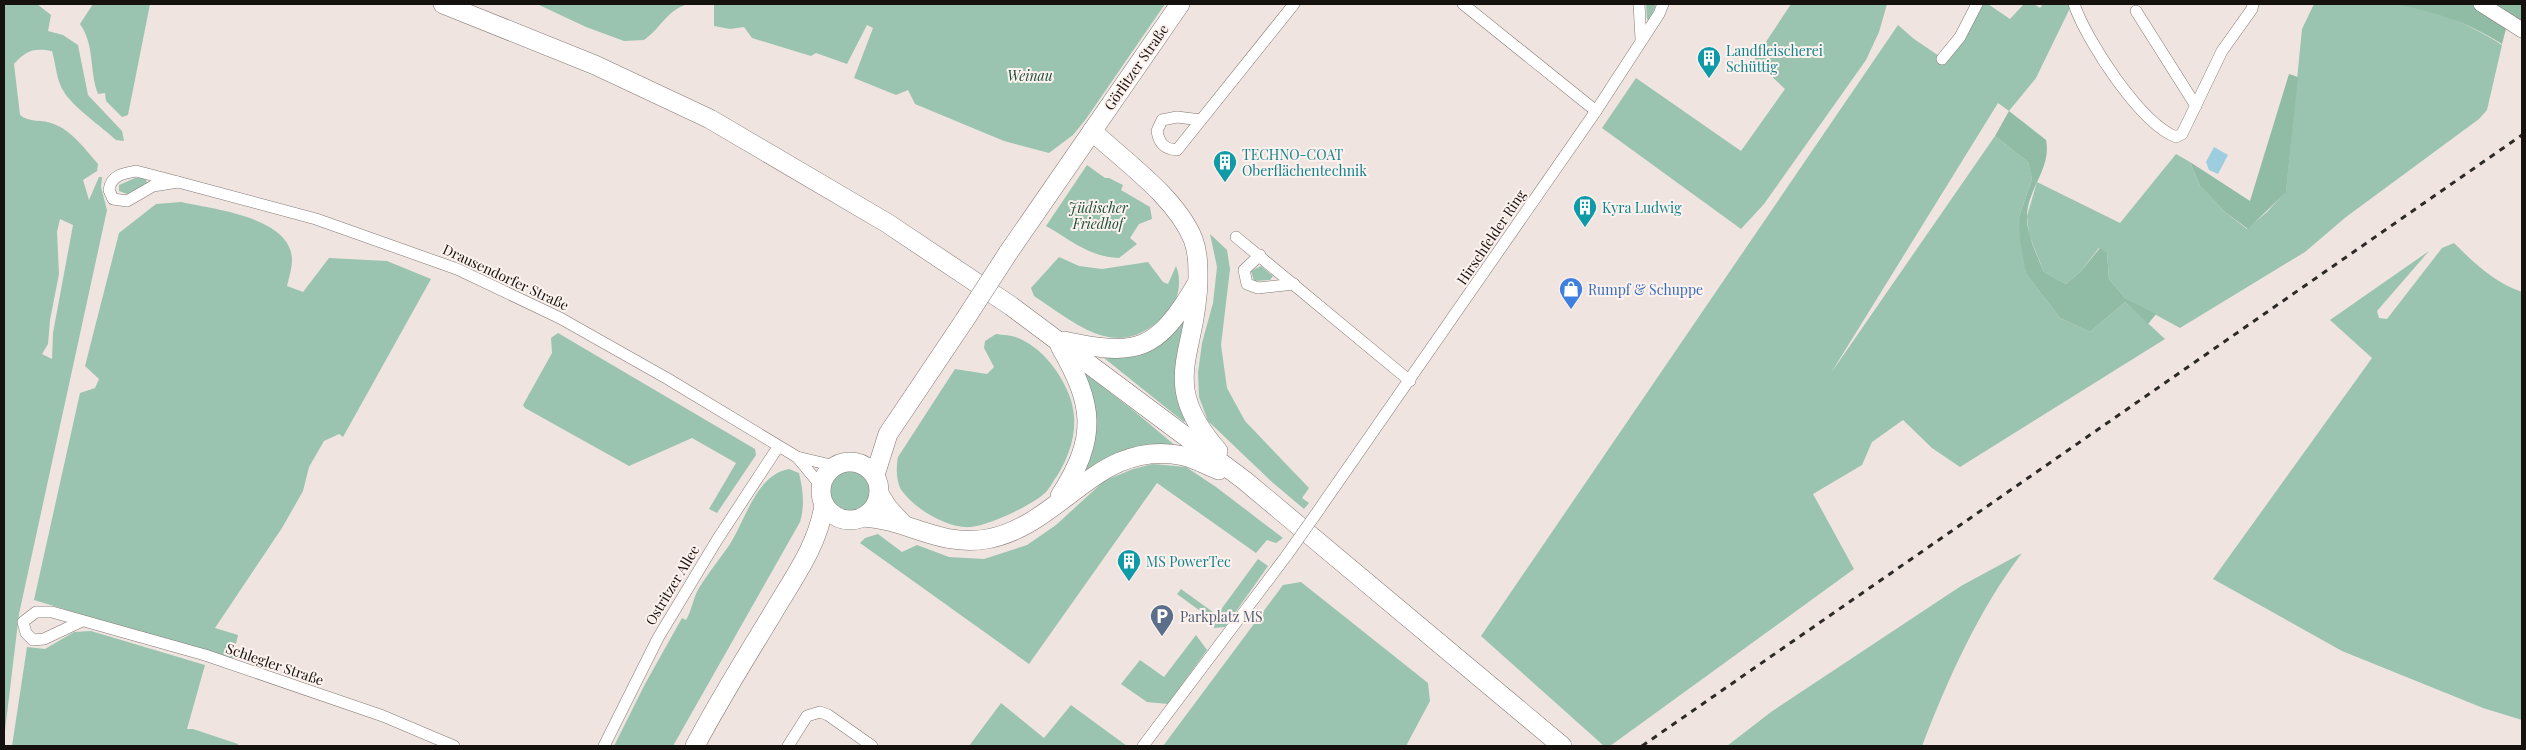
<svg xmlns="http://www.w3.org/2000/svg" width="2526" height="750" font-family="'Playfair Display',serif">
	<style>
		.green { fill: #9bc4b0; fill-rule: evenodd }
		.forest { fill: #90bca6 }
		.water { fill: #9dcedf }
		.lines { fill: none; stroke-linecap: round; stroke-linejoin: round }
		.minor-casing { stroke: #837975; stroke-width: 12 }
		.tertiary-casing { stroke: #837975; stroke-width: 16 }
		.primary-casing { stroke: #837975; stroke-width: 20 }
		.trunk-casing { stroke: #837975; stroke-width: 20 }
		.minor { stroke: #fff; stroke-width: 11 }
		.tertiary { stroke: #fff; stroke-width: 15 }
		.primary { stroke: #fff; stroke-width: 19 }
		.trunk { stroke: #fff; stroke-width: 19 }
		.rail { stroke: #2d2927; stroke-width: 3; stroke-dasharray: 6 6; stroke-linecap: butt }
		.minor-bridge-casing { stroke: #837975; stroke-width: 12; stroke-linecap: butt }
		.primary-bridge-casing { stroke: #837975; stroke-width: 20; stroke-linecap: butt }
		.minor-bridge { stroke: #fff; stroke-width: 11 }
		.primary-bridge { stroke: #fff; stroke-width: 19 }
		.labels { text-anchor: middle; dominant-baseline: central; stroke-width: 4; stroke-linejoin: round; paint-order: stroke }
		.culture-label { font-size: 14px; fill: #0d838f; stroke: #fdf2ed; text-anchor: start }
		.street-label { font-size: 14px; fill: #14110f; stroke: #fdf2ed }
		.park-label { font-size: 14px; font-style: italic; fill: #19503b; stroke: #fdf2ed }
		.shop-label { font-size: 14px; fill: #366cbe; stroke: #fdf2ed; text-anchor: start }
		.service-label { font-size: 14px; fill: #4e5e75; stroke: #fdf2ed; text-anchor: start }
	</style>
	<rect width="100%" height="100%" fill="#efe4e0"/>
	<g class="green">
		<path d="M4 4H37L51 15 48 31 63 35 78 45 88 95 122 131 124 141 116 140C103 128 72 106 64 92 56 80 56 64 52 51 33 48 27 50 14 64L20 115C29 123 42 119 54 124 72 131 85 149 98 164L97 171 83 180 89 200 99 177H102L101 187 107 210 19 614 4 739ZM60 219 73 225 53 333 52 359 42 354 48 344 50 320 59 274 57 232Z"/>
		<path d="M93 4H150L128 115 122 117 106 101 105 93 98 94C89 70 95 45 80 24Z"/>
		<path d="M537 4H688C667 10 661 28 644 40L624 41 586 27Z"/>
		<polygon points="714,4 1165,4 1086,119 1073,135 1049,153 1004,141 915,104 908,90 896,95 854,78 873,28 867,25 847,64 816,53 811,56 752,38 744,27 730,29 714,26"/>
		<polygon points="1646,4 1656,4 1650,21 1647,19"/>
		<polygon points="1791,4 1887,4 1879,32 1866,60 1764,204 1741,229 1602,128 1636,78 1741,151 1785,89 1754,60"/>
		<path d="M1980 4H1988L2010 19 2024 4H2034L2040 8 2043 4H2070L2071 6 2036 78 2009 111 1998 103 1831 373 1995 136 2028 162 2032 179 2019 217 2026 274 2060 318 2090 332 2125 302 2165 339 1960 467 1932 448 1903 420 1872 442 1862 465 1813 494 1854 569 1610 746H1604L1481 636 1898 25 1914 39 1945 60C1965 41 1972 30 1980 4Z"/>
		<path d="M2314 4C2340 4 2369 1 2395 4 2434 8 2469 24 2502 45L2487 110 2479 119 2346 217 2305 252 2180 328 2125 298 2109 279 2107 252 2099 248 2080 272 2066 284 2044 272 2029 235 2027 216 2037 182 2120 223 2176 154 2190 162 2200 186 2225 212 2247 229 2267 212 2286 191 2302 29Z"/>
		<path d="M1087 165 1105 178H1109L1123 185 1121 190 1150 207 1152 219 1139 224 1130 238 1137 244 1119 258C1089 257 1071 240 1046 226Z"/>
		<polygon points="135,178 144,178 148,183 127,194 119,191 119,185"/>
		<path d="M181 202C212 209 292 217 292 260 292 268 289 278 287 286L303 292 329 258 387 261 431 279 343 437 339 434 324 441 309 467 303 491 282 528 215 628 238 635 232 660 34 600 80 393 95 388 99 379 85 366 119 233 156 204Z"/>
		<polygon points="1210,234 1227,250 1230,269 1221,345 1227,388 1245,421 1309,488 1302,498 1309,503 1304,509 1272,482 1208,421 1199,397 1198,373 1202,343 1213,303 1217,267"/>
		<path d="M2454 243C2475 264 2494 282 2522 292V720L2483 708 2342 651 2213 579 2372 358 2330 320 2429 251 2377 311 2379 318 2387 319 2442 248Z"/>
		<path d="M1059 257 1079 266 1102 269 1148 262 1163 282 1168 284 1176 266C1182 280 1179 301 1168 312 1120 364 1081 327 1034 296L1031 288Z"/>
		<polygon points="1261,266 1273,276 1270,280 1254,281 1251,271"/>
		<polygon points="1189,313 1186,420 1184,422 1104,358 1114,355"/>
		<polygon points="558,333 755,449 756,455 717,513 709,509 736,463 692,438 629,466 525,408 523,405 552,353 551,338"/>
		<path d="M996 334C1003 335 1012 335 1018 338 1040 347 1058 369 1067 390 1081 420 1073 450 1057 476 1053 481 1050 488 1046 492 1033 505 988 526 971 527 948 529 915 509 902 491 896 482 896 468 898 457L955 369 987 374 994 367 984 348 985 341Z"/>
		<path d="M1082 371 1134 411 1177 447C1139 441 1113 452 1083 475Z"/>
		<polygon points="1153,464 1186,467 1216,487 1283,538 1276,543 1267,540 1256,553 1157,483 1029,664 860,543 865,538 878,534 902,552 917,545 949,557 984,559 1027,545 1056,525 1104,481 1133,469"/>
		<circle cx="851" cy="490" r="22"/>
		<path d="M789 469 799 473C803 490 805 505 800 522L673 746H614L645 684 682 618 686 620C692 610 693 598 699 588 708 573 720 559 730 544 746 519 756 475 789 469Z"/>
		<path d="M2022 553C1978 611 1948 679 1922 746H1727L1771 712 1961 586Z"/>
		<polygon points="1258,559 1268,566 1225,627 1214,628 1214,621 1177,594 1181,589 1217,615"/>
		<polygon points="1301,582 1428,683 1430,701 1406,746 1163,746 1283,585"/>
		<polygon points="91,631 205,665 187,729 193,729 238,744 237,746 12,746 27,647 45,649 74,632"/>
		<polygon points="1196,635 1207,650 1168,704 1147,702 1121,684 1140,660 1164,677"/>
		<polygon points="1001,703 1044,738 1071,705 1127,746 969,746"/>
	</g>
	<g class="forest">
		<path d="M2395 4H2522V35L2507 25 2502 44C2465 21 2438 13 2395 4Z"/>
		<polygon points="2289,74 2298,77 2286,192 2248,229 2225,212 2200,186 2190,162 2250,201"/>
		<path d="M2009 111 2046 140C2052 168 2027 189 2027 217 2027 236 2037 255 2044 272L2066 284 2080 272 2100 248 2107 252 2109 279 2125 298 2156 314 2148 324 2125 302 2090 332 2060 318 2026 274 2020 240 2019 217 2032 179 2028 162 1995 136Z"/>
	</g>
	<polygon class="water" points="2214,147 2228,155 2218,174 2209,170 2206,162"/>
	<g class="lines">
		<g class="minor-casing">
			<g id="minor">
				<polyline points="1463,4 1596,111"/>
				<polyline points="1639,4 1641,39"/>
				<path d="M2074 4C2086 40 2140 123 2176 137L2182 134 2222 51 2252 9 2253 4"/>
				<polyline points="2136,11 2196,106"/>
				<polyline points="1942,59 1960,37 1977,4"/>
				<path d="M1201 120 1177 117 1162 120 1157 131C1159 143 1164 149 1177 150L1294 4"/>
				<path d="M136 171 178 182 153 186 127 201 113 199 109 190C111 175 124 173 136 171Z"/>
				<polyline points="178,182 316,219 457,269 560,318 668,379 797,457 835,466"/>
				<polyline points="1236,237 1410,381"/>
				<polyline points="1260,255 1244,270 1247,284 1258,288 1294,284"/>
				<polyline points="797,457 821,486"/>
				<polyline points="1318,511 1596,111 1659,14 1663,4"/>
				<polyline points="82,621 44,639 33,640 26,633 23,622 36,612 52,612 205,655 383,716 454,746"/>
				<polyline points="604,746 658,638 717,540 778,447"/>
				<polyline points="788,746 807,716 820,712 828,715 872,746"/>
				<polyline points="1143,746 1287,555"/>
			</g>
		</g>
		<g class="tertiary-casing">
			<polyline id="tertiary" points="2481,4 2522,30"/>
		</g>
		<g class="primary-casing">
			<g id="primary">
				<polyline points="1008,253 1180,4"/>
				<circle cx="850" cy="491" r="29"/>
				<polyline points="875,475 888,434 964,321"/>
				<path d="M695 746C719 700 747 656 774 611 794 577 818 545 824 505"/>
			</g>
		</g>
		<g class="trunk-casing">
			<g id="trunk">
				<polyline points="443,4 595,65 710,119 887,223 1011,306 1244,480 1562,746"/>
				<path d="M1092 131C1124 161 1176 197 1193 239 1198 252 1198 266 1198 280 1197 356 1157 381 1218 451"/>
				<path d="M1064 341C1138 357 1157 351 1196 285"/>
				<polyline points="879,494 888,508 903,524"/>
				<path d="M1060 496C1098 437 1094 405 1060 346"/>
				<path d="M864 517C909 520 938 547 987 539 1063 525 1098 437 1184 456 1196 459 1208 466 1219 470"/>
			</g>
		</g>
		<use href="#minor" class="minor"/>
		<use href="#tertiary" class="tertiary"/>
		<use href="#primary" class="primary"/>
		<use href="#trunk" class="trunk"/>
		<polyline class="rail" points="1642,746 2522,135"/>
		<g class="minor-bridge-casing">
			<polyline id="minor-bridge" points="1287,555 1318,511"/>
		</g>
		<g class="primary-bridge-casing">
			<polyline id="primary-bridge" points="964,321 1008,253"/>
		</g>
		<use href="#minor-bridge" class="minor-bridge"/>
		<use href="#primary-bridge" class="primary-bridge"/>
	</g>
	<defs>
		<g id="building-pin" transform="scale(1.25)"><path d="M0 17L-7.5 6A9.5 9.5 0 1 1 7.5 6Z" fill="#0f9aa8" stroke="#fdf2ed"/><path d="M-4-6H4V6H1V3H-1V6H-4ZM-2.5-4.3h1.7v1.8h-1.7ZM.8-4.3h1.7v1.8H.8ZM-2.5-1h1.7V.8h-1.7ZM.8-1h1.7V.8H.8Z" fill="#fff"/></g>
		<g id="shop-pin" transform="scale(1.25)"><path d="M0 17L-7.5 6A9.5 9.5 0 1 1 7.5 6Z" fill="#3f7fe0" stroke="#fdf2ed"/><path d="M-5-2.5h2.3a2.7 3.5 0 0 1 5.4 0H5L5.5 6h-11ZM-1.5-2.5h3a1.5 2.3 0 0 0-3 0Z" fill="#fff"/></g>
		<g id="parking-pin" transform="scale(1.25)"><path d="M0 17L-7.5 6A9.5 9.5 0 1 1 7.5 6Z" fill="#5c6f8a" stroke="#fdf2ed"/><path d="M-3.5-5.5H1a3.5 3.5 0 0 1 0 7H-1V5.5H-3.5ZM-1-3.4V-.6H.8a1.4 1.4 0 0 0 0-2.8Z" fill="#fff"/></g>
	</defs>
	<g fill-rule="evenodd">
		<use href="#building-pin" x="1709" y="58"/>
		<use href="#building-pin" x="1225" y="162"/>
		<use href="#building-pin" x="1585" y="207"/>
		<use href="#shop-pin" x="1571" y="289"/>
		<use href="#building-pin" x="1129" y="561"/>
		<use href="#parking-pin" x="1162" y="616"/>
	</g>
	<g class="labels">
		<g class="culture-label">
			<text x="1726" y="50">Landfleischerei<tspan x="1726" dy="16">Schüttig</tspan></text>
			<text x="1242" y="154">TECHNO-COAT<tspan x="1242" dy="16">Oberflächentechnik</tspan></text>
			<text x="1602" y="207">Kyra Ludwig</text>
			<text x="1146" y="561">MS PowerTec</text>
		</g>
		<g class="street-label">
			<text transform="translate(1136 67) rotate(-55)">Görlitzer Straße</text>
			<text transform="translate(1491 237) rotate(-56)">Hirschfelder Ring</text>
			<text transform="translate(506 277) rotate(25)">Drausendorfer Straße</text>
			<text transform="translate(672 585) rotate(-59)">Ostritzer Allee</text>
			<text transform="translate(275 664) rotate(19)">Schlegler Straße</text>
		</g>
		<g class="park-label">
			<text x="1030" y="75">Weinau</text>
			<text x="1098" y="207">Jüdischer<tspan x="1098" dy="16">Friedhof</tspan></text>
		</g>
		<g class="shop-label">
			<text x="1588" y="289">Rumpf &amp; Schuppe</text>
		</g>
		<g class="service-label">
			<text x="1180" y="616">Parkplatz MS</text>
		</g>
	</g>
	<rect width="2526" height="750" fill="none" stroke="#14110f" stroke-width="10"/>
</svg>
